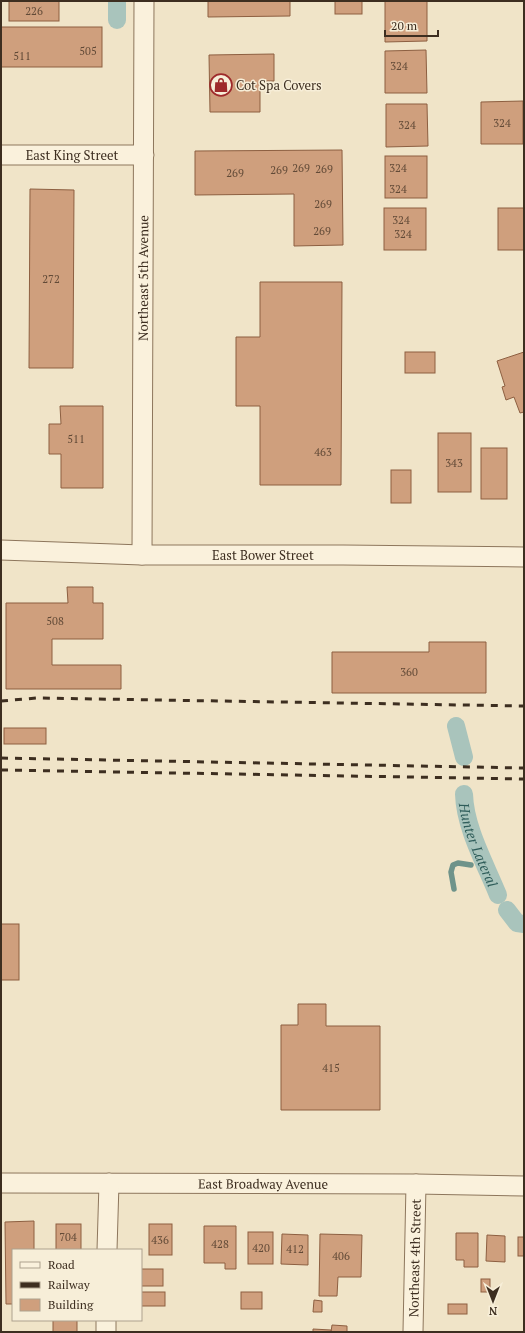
<svg xmlns="http://www.w3.org/2000/svg" width="525" height="1333" font-family="'PT Serif',serif">
	<style>
		.lines { fill: none; stroke-linecap: round; stroke-linejoin: round }
		.stream { stroke: #6f938a; stroke-width: 5.5 }
		.canal { stroke: #a9c4bc; stroke-width: 18 }
		.building { fill: #cf9f7d; stroke: #8d5f41 }
		.minor-casing { stroke: #8d765c; stroke-width: 21 }
		.minor { stroke: #faf1dc; stroke-width: 19 }
		.rail { stroke: #3d2e20; stroke-width: 3; stroke-dasharray: 7 7; stroke-linecap: butt }
		.labels { text-anchor: middle; dominant-baseline: central; stroke-width: 3; stroke-linejoin: round; paint-order: stroke }
		.number-label { font-size: 11px; fill: #624a37 }
		.poi-label { font-size: 13px; fill: #3d2e20; stroke: #f7eed8; text-anchor: start }
		.street-label { font-size: 13px; fill: #3d2e20; stroke: #f7eed8 }
		.water-label { font-size: 14px; font-style: italic; fill: #2f5d5a; stroke: #f7eed8 }
	</style>
	<rect width="100%" height="100%" fill="#f0e4c8"/>
	<g class="lines">
		<polyline class="stream" points="454,889 451,872 453,865 458,863 471,865"/>
		<g class="canal">
			<polyline points="117,1 117,20"/>
			<polyline points="456,726 464,757"/>
			<path id="s1" d="M464 794C465 828 485 863 498 895"/>
			<polyline points="507,910 517,923 524,924"/>
		</g>
	</g>
	<g class="building">
		<rect x="9" y="1" width="50" height="20"/>
		<polygon points="208,1 290,1 290,16 208,17"/>
		<rect x="335" y="1" width="27" height="13"/>
		<polygon points="385,1 427,1 427,41 385,42"/>
		<rect x="1" y="27" width="101" height="40"/>
		<polygon points="426,50 427,93 385,93 385,51"/>
		<polygon points="274,54 274,81 260,81 260,112 210,112 209,55"/>
		<polygon points="523,101 523,144 481,144 481,102"/>
		<polygon points="386,104 427,104 428,146 386,147"/>
		<polygon points="342,150 343,245 294,246 294,194 195,195 195,151"/>
		<rect x="385" y="156" width="42" height="42"/>
		<polygon points="30,189 74,190 73,368 29,368"/>
		<rect x="384" y="208" width="42" height="42"/>
		<rect x="498" y="208" width="26" height="42"/>
		<polygon points="260,282 342,282 341,485 260,485 260,406 236,406 236,337 260,337"/>
		<rect x="405" y="352" width="30" height="21"/>
		<polygon points="524,352 524,412 520,413 514,397 506,400 502,387 505,386 497,361"/>
		<polygon points="60,406 103,406 103,488 61,488 61,454 49,454 49,424 61,424"/>
		<rect x="438" y="433" width="33" height="59"/>
		<rect x="481" y="448" width="26" height="51"/>
		<rect x="391" y="470" width="20" height="33"/>
		<polygon points="67,587 93,587 93,603 103,603 103,639 52,639 52,665 121,665 121,689 6,689 6,603 68,603"/>
		<polygon points="429,642 486,642 486,693 332,693 332,652 429,652"/>
		<rect x="4" y="728" width="42" height="16"/>
		<rect x="1" y="924" width="18" height="56"/>
		<polygon points="298,1004 326,1004 326,1026 380,1026 380,1110 281,1110 281,1025 298,1025"/>
		<polygon points="34,1221 34,1250 13,1250 13,1304 6,1304 5,1222"/>
		<rect x="56" y="1224" width="25" height="26"/>
		<rect x="149" y="1224" width="23" height="31"/>
		<polygon points="204,1226 236,1226 236,1269 225,1269 225,1263 204,1263"/>
		<rect x="248" y="1232" width="25" height="32"/>
		<polygon points="456,1233 478,1233 478,1267 464,1267 464,1260 456,1260"/>
		<polygon points="282,1234 308,1235 308,1265 281,1264"/>
		<polygon points="320,1234 362,1235 361,1277 338,1277 337,1296 319,1296"/>
		<polygon points="487,1235 505,1236 505,1262 486,1261"/>
		<rect x="518" y="1237" width="6" height="19"/>
		<rect x="141" y="1269" width="22" height="17"/>
		<rect x="481" y="1279" width="9" height="13"/>
		<rect x="141" y="1292" width="24" height="14"/>
		<rect x="241" y="1292" width="21" height="17"/>
		<polygon points="314,1300 322,1301 322,1312 313,1312"/>
		<rect x="448" y="1304" width="19" height="10"/>
		<rect x="53" y="1320" width="24" height="12"/>
		<polygon points="332,1325 347,1326 347,1332 331,1332"/>
		<polygon points="313,1329 331,1330 331,1332 313,1332"/>
	</g>
	<g class="lines">
		<g class="minor-casing">
			<g id="minor">
				<path id="s2" d="M1 155H144"/>
				<path id="s3" d="M1 550 142 555H343L524 557"/>
				<path id="s4" d="M142 555 144 1"/>
				<path id="s5" d="M1 1183 416 1184 524 1186"/>
				<polyline points="107,1250 109,1183"/>
				<polyline points="106,1332 106,1320"/>
				<path id="s6" d="M413 1332 416 1184"/>
			</g>
		</g>
		<use href="#minor" class="minor"/>
		<g class="rail">
			<polyline points="1,701 37,698 524,706"/>
			<polyline points="1,758 524,768"/>
			<polyline points="1,770 524,779"/>
		</g>
	</g>
	<defs>
		<g id="shop-ring" transform="scale(1.15)"><circle r="9.5" fill="#f7eed8" stroke="#9e2a2b" stroke-width="1.5"/><path d="M-5-2.5h2.3a2.7 3.5 0 0 1 5.4 0H5L5.5 6h-11ZM-1.5-2.5h3a1.5 2.3 0 0 0-3 0Z" fill="#9e2a2b"/></g>
	</defs>
	<g fill-rule="evenodd">
		<use href="#shop-ring" x="221" y="85"/>
	</g>
	<g class="labels">
		<g class="number-label">
			<text x="34" y="11">226</text>
			<text x="88" y="51">505</text>
			<text x="22" y="56">511</text>
			<text x="399" y="66">324</text>
			<text x="502" y="123">324</text>
			<text x="407" y="125">324</text>
			<text x="301" y="168">269</text>
			<text x="398" y="168">324</text>
			<text x="324" y="169">269</text>
			<text x="279" y="170">269</text>
			<text x="235" y="173">269</text>
			<text x="398" y="189">324</text>
			<text x="323" y="204">269</text>
			<text x="401" y="220">324</text>
			<text x="322" y="231">269</text>
			<text x="403" y="234">324</text>
			<text x="51" y="279">272</text>
			<text x="76" y="439">511</text>
			<text x="323" y="452">463</text>
			<text x="454" y="463">343</text>
			<text x="55" y="621">508</text>
			<text x="409" y="672">360</text>
			<text x="331" y="1068">415</text>
			<text x="68" y="1237">704</text>
			<text x="160" y="1240">436</text>
			<text x="220" y="1244">428</text>
			<text x="261" y="1248">420</text>
			<text x="295" y="1249">412</text>
			<text x="341" y="1256">406</text>
		</g>
		<g class="poi-label">
			<text x="236" y="85">Cot Spa Covers</text>
		</g>
		<g class="street-label">
			<text stroke="none"><textPath href="#s2" startOffset="71">East King Street</textPath></text>
			<text stroke="none"><textPath href="#s4" startOffset="277">Northeast 5th Avenue</textPath></text>
			<text stroke="none"><textPath href="#s3" startOffset="262">East Bower Street</textPath></text>
			<text stroke="none"><textPath href="#s5" startOffset="262">East Broadway Avenue</textPath></text>
			<text stroke="none"><textPath href="#s6" startOffset="74">Northeast 4th Street</textPath></text>
		</g>
		<g class="water-label">
			<text stroke="none"><textPath href="#s1" startOffset="53">Hunter Lateral</textPath></text>
		</g>
	</g>
	<rect width="525" height="1333" fill="none" stroke="#3d2e20" stroke-width="4"/>
	<rect x="12" y="1249" width="130" height="72" fill="#f7eed8" stroke="#ada18e"/>
	<rect x="20" y="1262" width="20" height="6" fill="#faf1dc" stroke="#ada18e"/>
	<text x="48" y="1269" font-size="12" fill="#3d2e20">Road</text>
	<rect x="20" y="1282" width="20" height="6" fill="#3d2e20" stroke="#ada18e"/>
	<text x="48" y="1289" font-size="12" fill="#3d2e20">Railway</text>
	<rect x="20" y="1299" width="20" height="12" fill="#cf9f7d" stroke="#ada18e"/>
	<text x="48" y="1309" font-size="12" fill="#3d2e20">Building</text>
	<g transform="translate(493 1301) rotate(180)" stroke="#f7eed8" stroke-width="3" paint-order="stroke">
	<path d="M0-3L7 15L0 10L-7 15Z" fill="#3d2e20"/>
	<text y="-6" font-size="11" font-weight="bold" text-anchor="middle" fill="#3d2e20">N</text>
	</g>
	<path d="M385 30v6h53v-6" fill="none" stroke="#3d2e20" stroke-width="2"/>
	<text x="391" y="30" font-size="12" fill="#3d2e20" stroke="#f7eed8" stroke-width="3" paint-order="stroke">20 m</text>
</svg>
